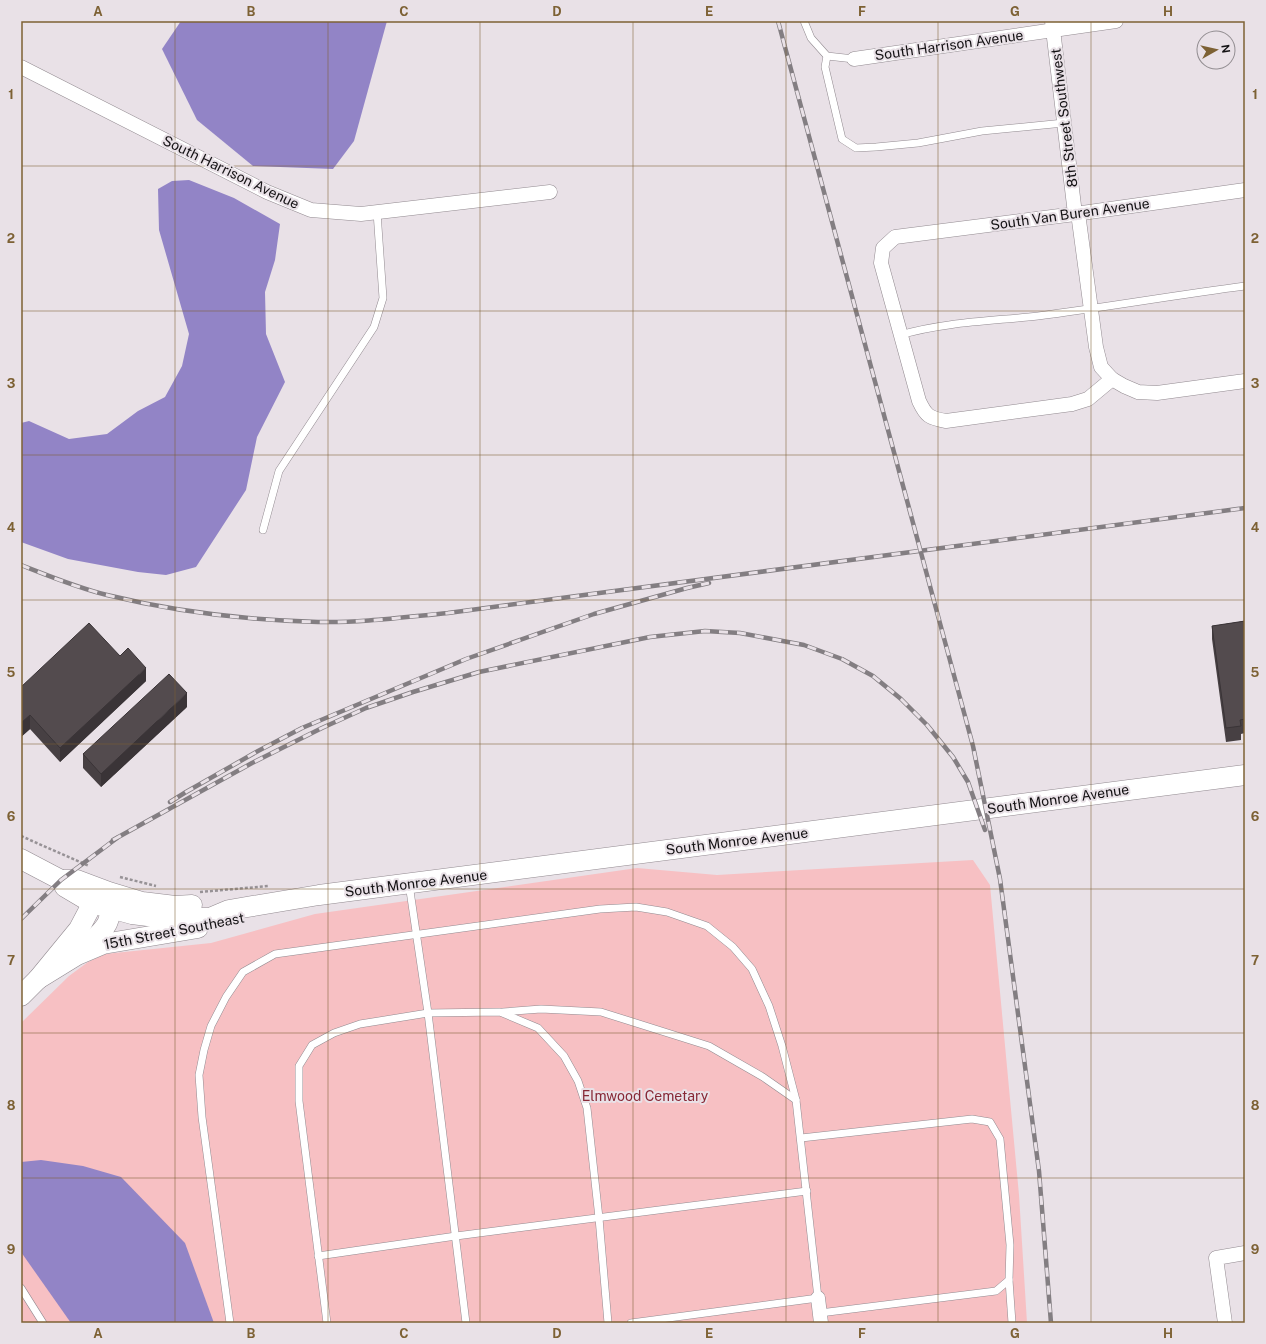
<svg xmlns="http://www.w3.org/2000/svg" width="1266" height="1344" font-family="'Public Sans',sans-serif">
	<style>
		.green { fill: #f7c0c3 }
		.water { fill: #9284c6 }
		.lines { fill: none; stroke-linecap: round; stroke-linejoin: round }
		.lane-casing { stroke: #928a90; stroke-width: 8 }
		.street-casing { stroke: #928a90; stroke-width: 15 }
		.secondary-casing { stroke: #928a90; stroke-width: 21 }
		.path { stroke: #979296; stroke-width: 2.5; stroke-dasharray: 3 2; stroke-linecap: butt }
		.lane { stroke: #fff; stroke-width: 7 }
		.street { stroke: #fff; stroke-width: 14 }
		.secondary { stroke: #fff; stroke-width: 20 }
		.rail-casing { stroke: #837e82; stroke-width: 4.5 }
		.rail { stroke: #e9e1e7; stroke-width: 3; stroke-dasharray: 9; stroke-linecap: butt }
		.wall { fill: #474043 }
		.shaded-wall { fill: #3a3437 }
		.building { fill: #534b4e; stroke: #3a3437 }
		.grid { fill: none; stroke: #7d6134; stroke-width: 1; stroke-opacity: 0.55 }
		.labels { text-anchor: middle; dominant-baseline: central; stroke-width: 4; stroke-linejoin: round; paint-order: stroke }
		.street-label { font-size: 14px; fill: #131113; stroke: #e9e1e7 }
		.park-label { font-size: 14px; fill: #872836; stroke: #e9e1e7 }
		.neatline { fill: none; stroke: #7d6134; stroke-width: 1.5 }
		.grid-label { font-size: 13px; text-anchor: middle; font-weight: bold; fill: #7d6134 }
	</style>
	<rect width="100%" height="100%" fill="#e9e1e7"/>
	<polygon class="green" points="973,860 990,885 1019,1195 1027,1323 21,1323 21,1023 69,976 88,962 105,954 211,943 315,914 637,868 717,875"/>
	<g class="water">
		<polygon points="181,21 387,21 354,141 333,169 253,166 197,120 162,49"/>
		<polygon points="189,180 234,198 280,224 275,260 265,292 266,334 285,382 257,437 246,490 196,567 166,575 138,572 68,559 21,542 21,423 29,421 69,439 107,434 138,411 165,397 182,366 189,334 159,230 158,189 172,181"/>
		<polygon points="41,1160 83,1166 121,1177 185,1243 214,1323 71,1323 21,1252 21,1162"/>
	</g>
	<g class="lines">
		<g class="lane-casing">
			<g id="lane">
				<polyline points="804,21 811,38 827,56 854,59"/>
				<polyline points="827,56 825,67 842,139 856,148 876,147 918,143 982,131 1064,123"/>
				<path d="M900 335C944 322 993 321 1038 316 1107 307 1176 295 1245 286"/>
				<polyline points="263,530 279,471 374,327 383,298 377,212"/>
				<polyline points="409,884 428,1013 466,1323"/>
				<polyline points="503,1012 541,1009 601,1012 709,1046 763,1077 796,1100"/>
				<polyline points="801,1138 972,1119 990,1122 1000,1139 1010,1245 1009,1280 996,1291 820,1313"/>
				<polyline points="318,1256 456,1236 807,1191"/>
				<polyline points="1009,1280 1012,1323"/>
				<polyline points="21,1288 43,1323"/>
				<polyline points="230,1323 202,1117 199,1075 204,1050 211,1026 226,997 243,972 275,954 600,909 636,907 667,912 707,926 733,947 752,969 769,1006 782,1046 796,1100 818,1298 631,1323"/>
				<polyline points="327,1323 299,1101 299,1066 312,1045 334,1033 360,1024 428,1013 500,1012 538,1028 564,1056 578,1081 587,1108 599,1218 608,1323"/>
			</g>
		</g>
		<g class="street-casing">
			<g id="street">
				<polyline points="1052,21 1075,214"/>
				<polyline points="854,59 1116,21"/>
				<polyline points="21,67 267,192 311,210 361,214 550,192"/>
				<path d="M1245 190 1075 214 895 237 883 248 881 263 919 401C926 416 929 418 946 421L1072 404 1088 399 1112 379 1124 386 1138 392 1157 393 1245 381"/>
				<polyline points="1078,213 1096,347 1101,367 1112,379"/>
				<polyline points="818,1298 821,1323"/>
				<polyline points="1225,1323 1216,1258 1245,1253"/>
			</g>
		</g>
		<g class="secondary-casing">
			<g id="secondary">
				<polyline points="21,859 61,880 77,880 109,892 142,902 175,906 192,905"/>
				<polyline points="61,880 65,887 92,903 132,914 164,918 210,918 229,910 319,895 1245,775"/>
				<path d="M84 948C104 929 113 926 110 896"/>
				<polyline points="38,979 77,955 103,944 198,928"/>
				<polyline points="21,996 38,979 79,929 99,891"/>
			</g>
		</g>
		<g class="path">
			<polyline points="21,836 89,866"/>
			<polyline points="120,877 156,886"/>
			<polyline points="200,892 269,886"/>
		</g>
		<use href="#lane" class="lane"/>
		<use href="#street" class="street"/>
		<use href="#secondary" class="secondary"/>
		<g class="rail-casing">
			<g id="rail">
				<polyline points="778,21 973,746 1000,879 1039,1171 1051,1323"/>
				<path d="M21 565C49 576 78 588 107 595 176 612 247 620 318 622 361 623 405 617 448 613L1245 508"/>
				<polyline points="170,802 186,792 258,751 302,728 466,659 594,614 687,588 709,583"/>
				<polyline points="113,840 252,763 322,728 366,708 413,692 479,672 650,637 705,631 740,633 804,645 842,659 873,676 901,699 927,725 953,757 968,782 985,830"/>
				<polyline points="21,919 61,880 117,838"/>
			</g>
		</g>
		<use href="#rail" class="rail"/>
	</g>
	<g class="wall">
		<polygon points="1245,621 1245,733 1241,734 1241,740 1226,742 1212,639 1212,626"/>
		<polygon points="120,656 146,681 60,762 30,729 21,737 21,687"/>
		<polygon points="187,707 101,787 83,768 83,754"/>
	</g>
	<g class="shaded-wall">
		<polygon points="146,668 146,681 60,762 60,748"/>
		<polygon points="187,693 187,707 101,787 101,774"/>
		<polygon points="30,715 30,729 21,737 21,723"/>
	</g>
	<g class="building">
		<polygon points="1245,621 1245,719 1240,720 1241,726 1226,728 1212,626"/>
		<polygon points="89,623 120,656 128,648 146,668 60,748 30,715 21,723 21,687"/>
		<polygon points="169,674 187,693 101,774 83,754"/>
	</g>
	<path class="grid" d="M175 21V1323M328 21V1323M480 21V1323M633 21V1323M786 21V1323M938 21V1323M1091 21V1323M21 166H1245M21 311H1245M21 455H1245M21 600H1245M21 744H1245M21 889H1245M21 1033H1245M21 1178H1245"/>
	<g class="labels">
		<g class="street-label">
			<text transform="translate(949 45) rotate(-8)">South Harrison Avenue</text>
			<text transform="translate(1064 118) rotate(-97)">8th Street Southwest</text>
			<text transform="translate(231 172) rotate(26)">South Harrison Avenue</text>
			<text transform="translate(1070 214) rotate(-8)">South Van Buren Avenue</text>
			<text transform="translate(1058 799) rotate(-8)">South Monroe Avenue</text>
			<text transform="translate(737 841) rotate(-7)">South Monroe Avenue</text>
			<text transform="translate(416 883) rotate(-7)">South Monroe Avenue</text>
			<text transform="translate(174 931) rotate(-11)">15th Street Southeast</text>
		</g>
		<g class="park-label">
			<text x="645" y="1096">Elmwood Cemetary</text>
		</g>
	</g>
	<rect width="1266" height="1344" fill="none" stroke="#e9e1e7" stroke-width="44"/>
	<g transform="translate(1216 50) rotate(82)"><circle r="19" fill="#e9e1e7" stroke="#938e92"/>
	<path d="M0-3L7 15L0 10L-7 15Z" fill="#7d6134"/>
	<text y="-6" font-size="11" font-weight="bold" text-anchor="middle" fill="#131113">N</text>
	</g>
	<rect x="22" y="22" width="1222" height="1300" class="neatline"/>
	<g class="grid-label">
		<text x="98" y="16">A</text>
		<text x="251" y="16">B</text>
		<text x="404" y="16">C</text>
		<text x="557" y="16">D</text>
		<text x="709" y="16">E</text>
		<text x="862" y="16">F</text>
		<text x="1015" y="16">G</text>
		<text x="1168" y="16">H</text>
		<text x="11" y="99">1</text>
		<text x="1255" y="99">1</text>
		<text x="11" y="243">2</text>
		<text x="1255" y="243">2</text>
		<text x="11" y="388">3</text>
		<text x="1255" y="388">3</text>
		<text x="11" y="532">4</text>
		<text x="1255" y="532">4</text>
		<text x="11" y="677">5</text>
		<text x="1255" y="677">5</text>
		<text x="11" y="821">6</text>
		<text x="1255" y="821">6</text>
		<text x="11" y="965">7</text>
		<text x="1255" y="965">7</text>
		<text x="11" y="1110">8</text>
		<text x="1255" y="1110">8</text>
		<text x="11" y="1254">9</text>
		<text x="1255" y="1254">9</text>
		<text x="98" y="1338">A</text>
		<text x="251" y="1338">B</text>
		<text x="404" y="1338">C</text>
		<text x="557" y="1338">D</text>
		<text x="709" y="1338">E</text>
		<text x="862" y="1338">F</text>
		<text x="1015" y="1338">G</text>
		<text x="1168" y="1338">H</text>
	</g>
</svg>
